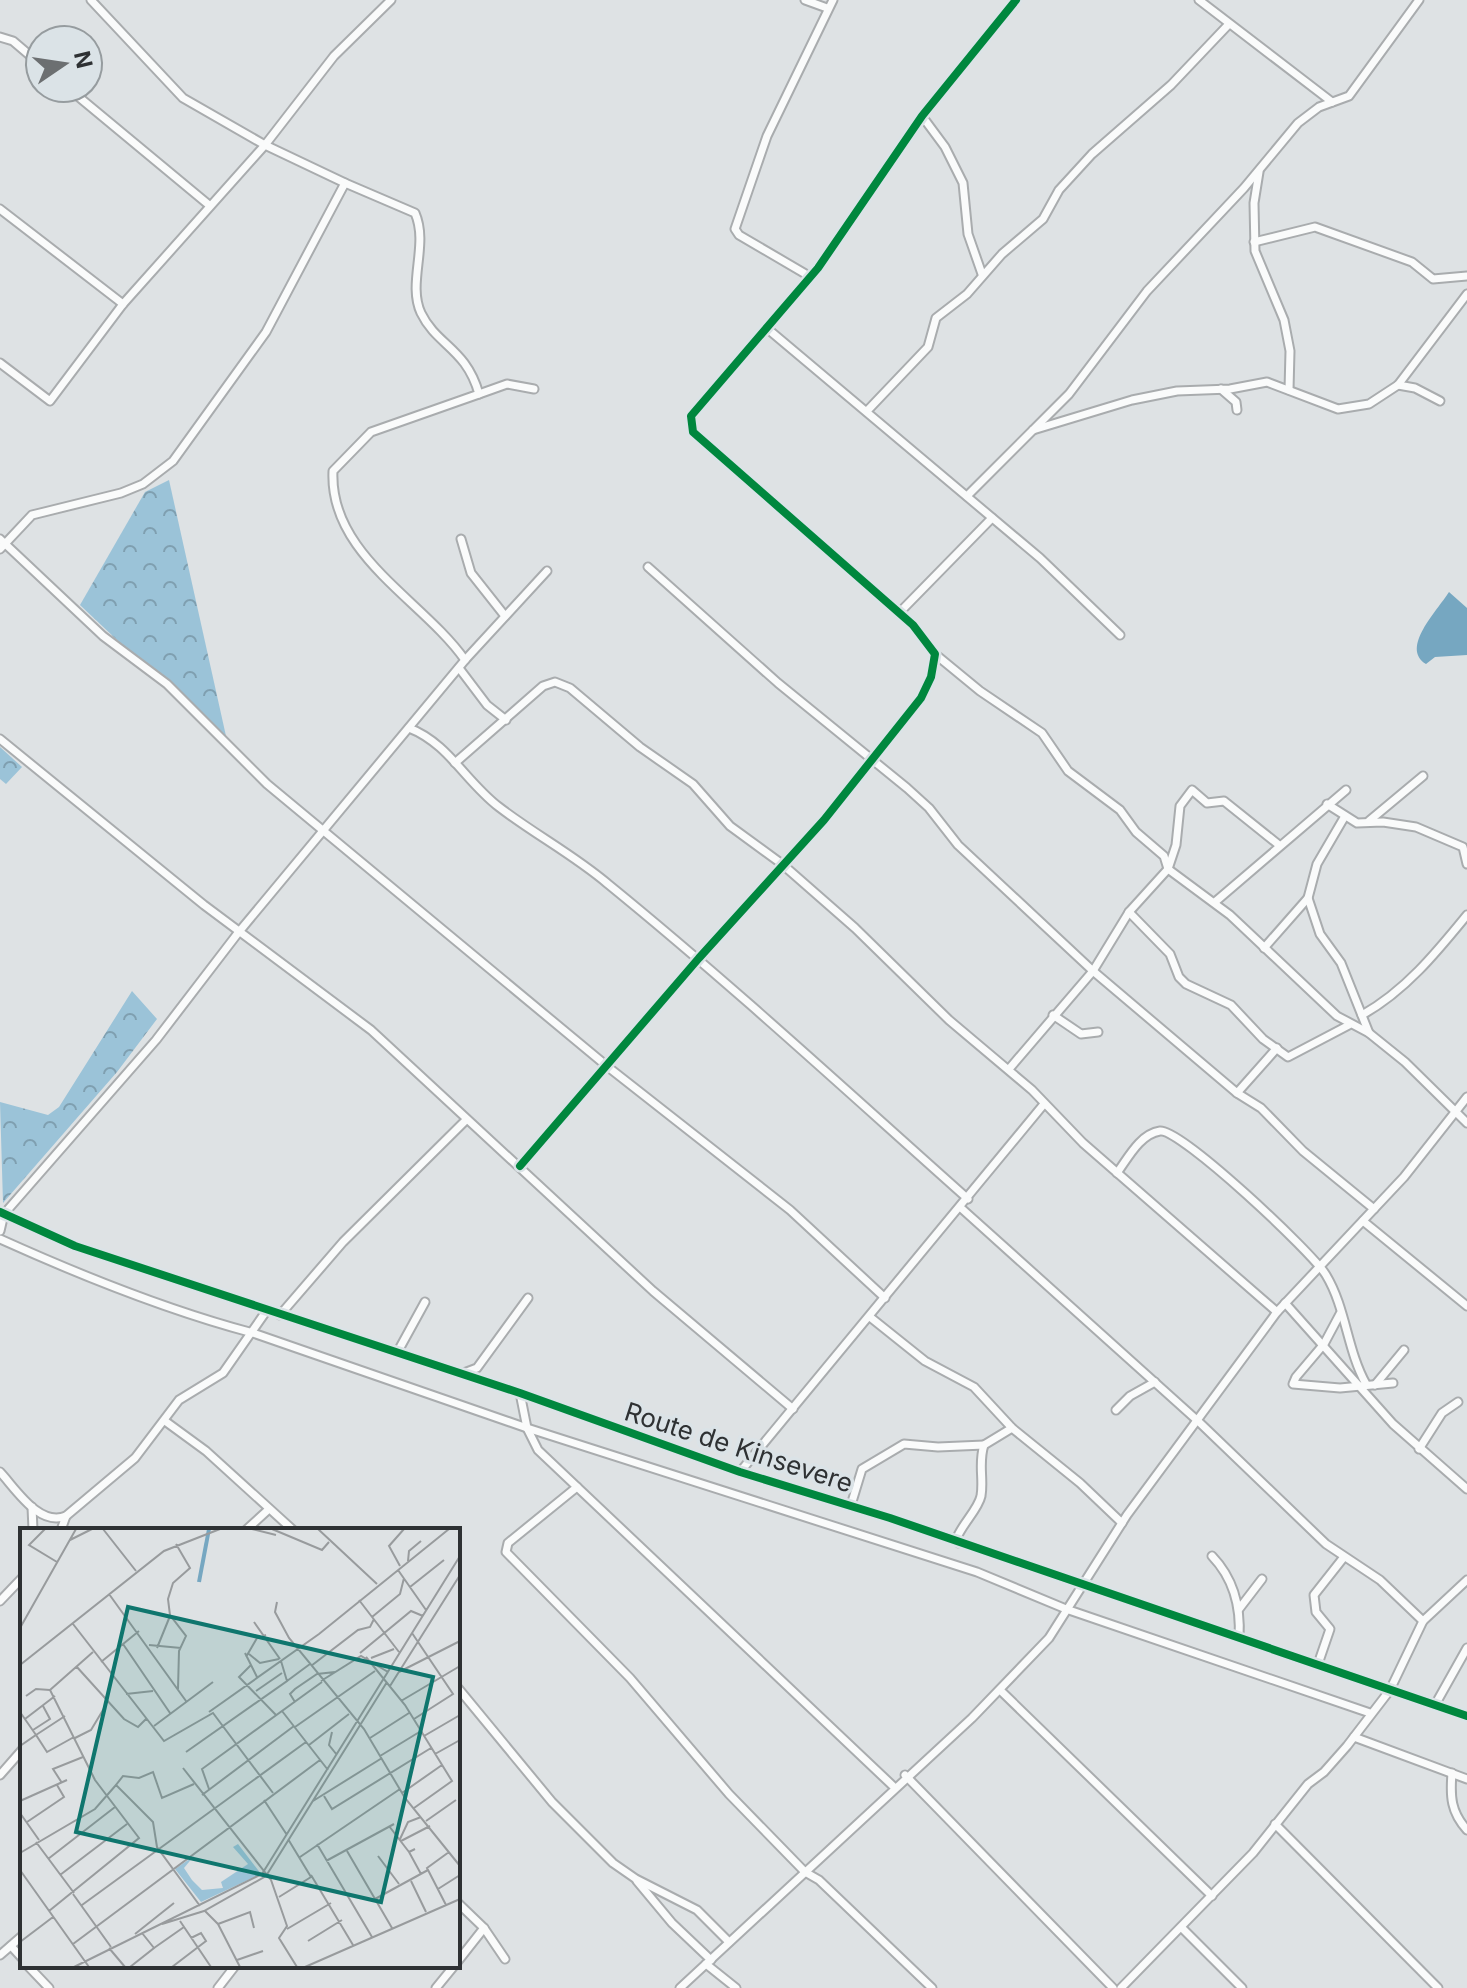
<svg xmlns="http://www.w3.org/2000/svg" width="1467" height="1988" font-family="Inter,sans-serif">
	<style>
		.forest { fill: url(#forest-crowns) }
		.water { fill: #76a7c1 }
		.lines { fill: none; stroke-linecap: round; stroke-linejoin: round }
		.minor-casing { stroke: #a9acae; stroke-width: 11 }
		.minor { stroke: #fafbfb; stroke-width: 7 }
		.cycleway-casing { stroke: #dbe3e7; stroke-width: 13 }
		.cycleway { stroke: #00873e; stroke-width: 8 }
		.labels { text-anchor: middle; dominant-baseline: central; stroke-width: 7; stroke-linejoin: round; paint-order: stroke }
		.street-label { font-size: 26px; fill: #2e3133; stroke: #dbe3e7 }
		.inset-river { fill: none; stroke: #76a7c1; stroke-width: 4 }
		.inset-road { fill: none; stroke: #989b9d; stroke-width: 2 }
		.view { fill: #0f766e; fill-opacity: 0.15; stroke: #0f766e; stroke-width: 4 }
		.inset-edge { fill: none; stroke: #2e3133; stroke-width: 4 }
	</style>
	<defs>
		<pattern id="forest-crowns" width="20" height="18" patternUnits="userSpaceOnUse" patternTransform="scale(2)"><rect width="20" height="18" fill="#9bc3d8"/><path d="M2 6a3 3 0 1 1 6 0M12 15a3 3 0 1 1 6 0" fill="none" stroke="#7f9fb0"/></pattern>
	</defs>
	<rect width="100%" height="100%" fill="#dee2e4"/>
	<g class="forest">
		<polygon points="169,480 228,745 80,605 145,492"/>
		<polygon points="0,747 22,767 6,784 0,779"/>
		<polygon points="132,991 157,1019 117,1072 3,1203 0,1102 48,1115 59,1107"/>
	</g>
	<path class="water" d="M1449 592 1467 608V655L1435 657 1426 664C1400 648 1437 611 1449 592Z"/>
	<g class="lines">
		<g class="minor-casing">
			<g id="minor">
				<polyline points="91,0 183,98 265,145 345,183"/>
				<polyline points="805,0 827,8"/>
				<polyline points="1199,0 1332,102"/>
				<polyline points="0,37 13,41 40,64"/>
				<polyline points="68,88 209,205"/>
				<polyline points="922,116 945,147 963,183 968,234 982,274"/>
				<polyline points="1259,172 1254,203 1255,251 1284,320 1290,351 1289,390"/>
				<polyline points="0,209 123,304"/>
				<polyline points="1254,242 1315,227 1412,262 1433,279 1467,276"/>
				<polyline points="809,276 739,235 735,229 767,136 833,0"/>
				<polyline points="769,330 1040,558 1120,635"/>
				<polyline points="0,363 50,401 123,304 265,145 334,56 391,0"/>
				<polyline points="1398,385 1415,388 1440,401"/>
				<polyline points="1221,389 1236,402 1237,410"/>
				<polyline points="479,394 507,384 534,389"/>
				<polyline points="867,411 928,347 936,318 967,294 1002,254 1043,219 1059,190 1092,154 1171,85 1229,24"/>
				<polyline points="1033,430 1132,400 1177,391 1230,389 1267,382 1338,409 1369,404 1398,385 1467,294"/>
				<polyline points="967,496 1069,394 1147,291 1244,188 1298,123 1319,107 1349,96 1419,0"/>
				<polyline points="0,539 103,636 167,684 267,784 608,1067 790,1210 885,1298"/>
				<polyline points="461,539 471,573 505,616"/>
				<path d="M0 549 32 515 121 493 143 484 173 461 266 332 345 183 415 213C429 245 407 283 421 313 437 346 466 348 479 394L371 432 333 471C329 555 423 600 465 660"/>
				<polyline points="648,567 778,683 907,788 929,808 958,845 1093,971 1237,1093 1277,1048"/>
				<polyline points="899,613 992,518"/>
				<polyline points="935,654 980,691 1042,733 1068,771 1120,810 1136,832 1164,856 1168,869 1230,915 1337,1016 1369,1033 1405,1062 1467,1123"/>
				<polyline points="459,668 487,705 506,720"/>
				<path d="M409 728C448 743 466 782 499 807 534 834 574 855 608 884 732 985 849 1093 968 1199"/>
				<polyline points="0,739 204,905 371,1030 653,1291 793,1409"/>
				<polyline points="455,763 543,686 555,682 570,688 640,747 693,784 730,826 782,864 855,928 949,1020 1032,1090 1083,1143 1277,1312"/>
				<polyline points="1327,804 1357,823 1383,822 1416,827 1463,847 1467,864"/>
				<polyline points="1345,816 1317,864 1308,898 1320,934 1341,963 1369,1033"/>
				<polyline points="1369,821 1423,776"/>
				<polyline points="1215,902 1346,790"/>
				<polyline points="1129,912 1170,954 1179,977 1186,984 1231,1005 1263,1039 1288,1057 1349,1025"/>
				<polyline points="1264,948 1308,898"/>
				<polyline points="1053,1015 1081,1034 1098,1032"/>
				<path d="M1362 1015C1405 991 1436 953 1467 915"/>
				<polyline points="1009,1069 1093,971 1129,912 1168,869 1176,845 1180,806 1192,790 1207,803 1224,801 1279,845"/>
				<polyline points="1237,1093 1261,1108 1303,1151 1374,1209"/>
				<polyline points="520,1166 699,958 824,820 921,698 931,677 935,654 913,625 693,432 691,416 818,268 922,116 1016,0"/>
				<path d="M1117 1173C1128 1158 1140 1134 1160 1131 1180 1128 1313 1253 1326 1275 1346 1308 1347 1350 1366 1384"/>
				<polyline points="961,1208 1199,1422 1326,1544 1380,1580 1423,1621"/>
				<polyline points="0,1212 75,1246 520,1393 740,1472 890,1518 1467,1716"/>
				<polyline points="1363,1221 1467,1306"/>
				<polyline points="0,1231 4,1214 156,1040 238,933 465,660 547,571"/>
				<path d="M0 1239C82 1276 166 1310 253 1333L527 1428 977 1572 1066 1609 1370 1713"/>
				<polyline points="1285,1303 1393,1424 1467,1489"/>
				<polyline points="1340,1314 1324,1344 1296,1377 1293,1384 1340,1388 1393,1383"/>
				<polyline points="280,1315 343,1242 466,1120"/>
				<polyline points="870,1317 925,1361 974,1387 1012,1428 1080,1483 1122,1523"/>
				<polyline points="397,1353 425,1302"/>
				<polyline points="464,1373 477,1368 528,1298"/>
				<polyline points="1375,1385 1404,1350"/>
				<polyline points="520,1393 527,1428 538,1450 894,1787"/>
				<polyline points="1116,1410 1130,1396 1155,1382"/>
				<polyline points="165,1421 206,1451 293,1530"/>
				<polyline points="1419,1449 1442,1413 1458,1402"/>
				<path d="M0 1472C16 1489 39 1527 66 1516L135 1458 179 1400 223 1373 267 1310"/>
				<polyline points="740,1472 1044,1104"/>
				<polyline points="577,1487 508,1543 506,1552 630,1678 729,1794 805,1872 819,1880 932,1988"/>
				<polyline points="851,1505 862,1469 904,1444 938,1447 984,1445"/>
				<polyline points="32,1507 33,1530"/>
				<polyline points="61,1530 66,1516"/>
				<polyline points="246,1530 269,1509"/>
				<path d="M959 1543 956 1540C961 1525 978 1510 981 1496 984 1479 978 1463 984 1445L1012 1428"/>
				<path d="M1212 1556C1234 1579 1241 1607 1239 1638"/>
				<polyline points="0,1601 22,1578"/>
				<polyline points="1239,1609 1262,1579"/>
				<polyline points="1318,1664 1330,1629 1316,1612 1314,1595 1344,1557"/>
				<polyline points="458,1688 552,1802 613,1863 636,1879 697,1910 729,1942"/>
				<polyline points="1000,1690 1212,1896"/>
				<polyline points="1435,1705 1467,1648"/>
				<polyline points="1354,1737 1467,1779"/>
				<path d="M1452 1773C1450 1797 1451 1812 1467 1830"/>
				<polyline points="0,1775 22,1750"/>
				<polyline points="905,1775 1113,1988"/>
				<polyline points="1275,1824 1438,1988"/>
				<polyline points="637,1881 672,1923 711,1960"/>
				<polyline points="458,1903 484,1928 505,1959"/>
				<polyline points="1182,1928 1242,1988"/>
				<polyline points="11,1946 22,1958"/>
				<polyline points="0,1955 22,1936"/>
				<polyline points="458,1961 484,1928"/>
				<polyline points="706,1964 736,1988"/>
				<polyline points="28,1966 49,1988"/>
				<polyline points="218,1988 235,1966"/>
				<polyline points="436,1988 454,1966"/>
				<polyline points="680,1988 972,1718 1049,1638 1127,1515 1277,1312 1404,1177 1467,1097"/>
				<polyline points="1121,1988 1253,1853 1308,1784 1324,1772 1347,1746 1390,1690 1423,1621 1467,1580"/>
			</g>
		</g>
		<use href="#minor" class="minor"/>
		<g class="cycleway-casing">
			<g id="cycleway">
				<polyline points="520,1166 699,958 824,820 921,698 931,677 935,654 913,625 693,432 691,416 818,268 922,116 1016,0"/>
				<polyline points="0,1212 75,1246 520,1393 740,1472 890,1518 1467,1716"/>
			</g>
		</g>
		<use href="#cycleway" class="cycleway"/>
	</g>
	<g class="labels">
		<g class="street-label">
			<text transform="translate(739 1447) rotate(18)">Route de Kinsevere</text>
		</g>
	</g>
	<g transform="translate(20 1528)">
		<rect width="440" height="440" fill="#dee2e4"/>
		<path d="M218 316 241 346 181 374 155 341 174 328 164 340 172 352 182 362 203 360 201 354 228 336 213 319Z" fill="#9bc3d8"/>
		<path class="inset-river" d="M179 54 189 1"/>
		<path class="inset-road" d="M25 1 9 17 37 34M83 1 116 43M232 1 256 7M252 1 302 22 309 14M298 1 357 56M50 12 72 1M156 16 170 40 153 55 148 71 150 87 166 108 159 123 158 161M388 33 389 23 401 13M380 38 369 18 384 1M378 42 406 82M390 59 424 32M89 66 166 173M339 72 379 124M257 74 255 84 269 110 344 201 385 270 440 338M352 89 380 66 384 50M234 94 260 131M53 96 144 213 193 185 253 265M0 100 56 1M392 105 433 166 394 191M103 116 150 185M129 117 161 120M137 120 150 88M225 125 237 149M340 125 391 83 403 88M229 126 240 135 259 131M226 129 237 110 246 107M346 129 385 177 432 253 394 280M351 130 374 121M81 134 119 103M0 137 144 23 200 1M231 137 219 149 256 187M56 138 104 191 118 199 127 190M291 138 338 102 350 99 354 91M379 144 440 113M267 153 290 136M301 153 341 128 368 144M370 158 440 47M236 163 262 145M106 166 133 163M6 168 16 161 30 162M381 173 440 138M275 174 270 166 275 161 297 146 315 144M262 183 308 242M0 184 16 207 45 188M189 184 299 106 429 1M5 191 35 168M134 198 193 154M275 199 355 143M13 202 30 191 23 178M312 204 309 217 317 227M404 208 440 187M55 210 71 202 86 177M350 210 389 185M289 217 329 186M0 218 16 207 27 224 54 209M166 224 267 153 261 133M415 226 440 212M360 228 401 203M163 240 251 352 267 398 259 410 277 439M42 255 33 241 63 229M174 256 142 270 133 244 119 250 103 248 96 257 133 294 137 319 180 378M189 261 182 241 302 154M382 265 422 237M182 267 274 198M304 268 312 281 411 220M244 272 267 307M0 273 47 252M293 273 362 230M0 285 19 312M406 293 436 272M7 294 44 269 37 257M369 298 389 324M380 311 388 294 401 289M381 313 410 298M16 314 54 365M297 316 352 409M395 321 389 324 401 346M327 323 372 400M0 325 75 281 96 257M358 328 379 356M280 329 380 261M28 331 95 279M306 333 374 296M0 342 69 439M40 347 107 296M291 347 333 417M391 353 406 384M418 361 440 347M53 366 91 419M259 369 291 349 268 311M355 371 408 342M62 377 286 214M426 377 407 340 429 324M29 383 119 310 75 252 30 162 73 124M185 383 198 396 230 384 234 400M160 393 191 439M142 396 184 383 246 348 367 154M198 396 220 439M267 401 311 375M115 406 154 375M288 413 322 392M0 414 33 389M53 416 300 232M89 420 105 439M134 420 164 399M217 432 243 423M54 439 242 346 440 28M110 439 134 420 122 405M152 439 186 413 181 405 171 410M285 439 440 371"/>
		<path class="view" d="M108 79 413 149 361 374 56 304Z"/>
		<rect width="440" height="440" class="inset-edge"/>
	</g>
	<g transform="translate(64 64) rotate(77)"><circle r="38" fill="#dbe3e7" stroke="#969c9f" stroke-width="2"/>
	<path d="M0-6L14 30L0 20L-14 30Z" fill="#6c6f71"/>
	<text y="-12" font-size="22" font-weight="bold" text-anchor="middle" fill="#2e3133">N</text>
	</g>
</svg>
